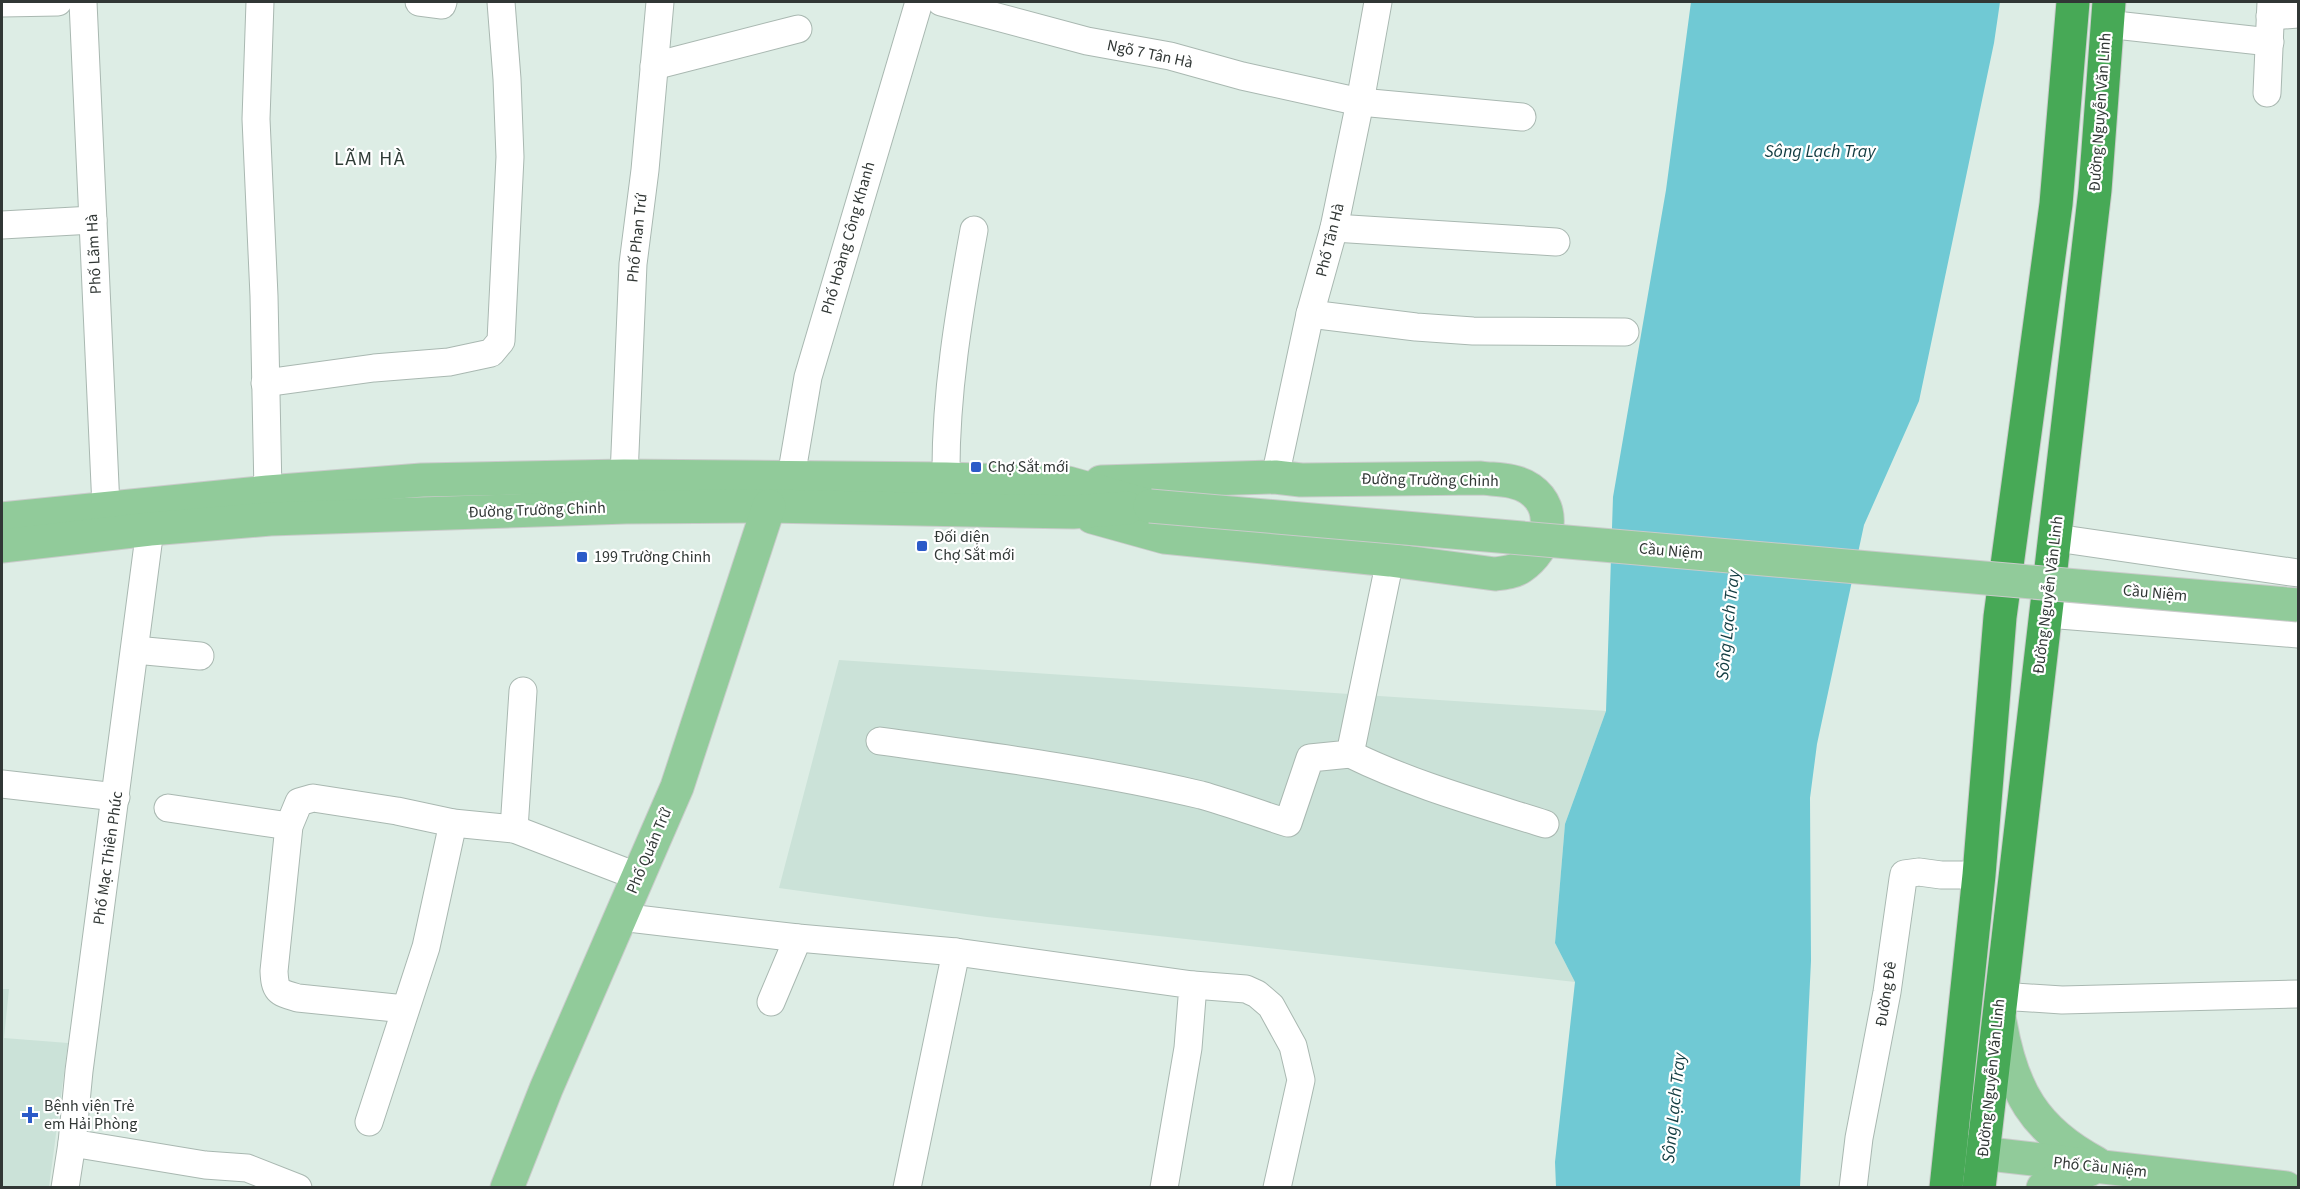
<svg xmlns="http://www.w3.org/2000/svg" width="2300" height="1189" font-family="'Source Sans 3',sans-serif">
	<style>
		.built { fill: #cbe2d8 }
		.water { fill: #70c9d4 }
		.lines { fill: none; stroke-linecap: round; stroke-linejoin: round }
		.minor-casing { stroke: #a9b8b1; stroke-width: 29 }
		.major-casing { stroke: #c9cbca; stroke-width: 35 }
		.highway-casing { stroke: #c9cbca; stroke-width: 35 }
		.minor { stroke: #fff; stroke-width: 27 }
		.major { stroke: #91cb9a; stroke-width: 33 }
		.highway { stroke: #47a956; stroke-width: 33 }
		.major-bridge-casing { stroke: #c9cbca; stroke-width: 35; stroke-linecap: butt }
		.major-bridge { stroke: #91cb9a; stroke-width: 33 }
		.poi-dot { fill: #2c5ac8; stroke: #fff; stroke-width: 2 }
		.labels { text-anchor: middle; dominant-baseline: central; stroke-width: 4.5; stroke-linejoin: round; paint-order: stroke }
		.street-label { font-size: 16px; fill: #313735; stroke: #fff }
		.poi-label { font-size: 16px; fill: #313735; stroke: #fff; text-anchor: start }
		.water-label { font-size: 18px; font-style: italic; fill: #113c41; stroke: #fff }
		.quarter-label { font-size: 20px; letter-spacing: 1.5px; fill: #2f3c36; stroke: #fff }
	</style>
	<rect width="100%" height="100%" fill="#ddede5"/>
	<g class="built">
		<polygon points="839,660 1606,711 1565,824 1555,943 1575,982 987,917 779,888"/>
		<polygon points="2,989 9,989 4,1038 68,1043 49,1187 2,1187"/>
	</g>
	<polygon class="water" points="1691,2 2000,2 1994,43 1919,401 1864,525 1817,744 1810,798 1811,961 1800,1187 1556,1187 1555,1162 1575,982 1555,943 1565,824 1606,711 1613,497 1666,190"/>
	<g class="lines">
		<g class="minor-casing">
			<g id="minor">
				<polyline points="83,2 106,507"/>
				<polyline points="260,2 256,119 264,296 268,492"/>
				<polyline points="419,2 442,5 443,2"/>
				<polyline points="941,2 1087,41 1170,56 1242,76 1360,102 1522,117"/>
				<polyline points="2,3 58,2"/>
				<polyline points="2270,16 2298,14"/>
				<polyline points="2106,24 2270,42"/>
				<polyline points="654,66 798,29"/>
				<polyline points="2267,93 2271,2"/>
				<polyline points="2,225 93,220"/>
				<polyline points="1334,228 1556,242"/>
				<polyline points="1310,314 1416,327 1473,331 1625,332"/>
				<polyline points="265,383 374,368 449,362 491,353 501,341 510,157 507,79 501,2"/>
				<polyline points="624,476 633,264 645,170 660,2"/>
				<polyline points="791,477 808,377 919,2"/>
				<polyline points="1275,477 1310,314 1334,228 1360,102 1378,2"/>
				<path d="M946 479C945 396 959 312 974 230"/>
				<polyline points="2056,538 2298,573"/>
				<polyline points="2047,614 2298,634"/>
				<polyline points="135,650 200,656"/>
				<path d="M880 741C987 756 1096 770 1201 795 1230 803 1259 814 1288 823L1310 758 1350 754 1390 560"/>
				<path d="M1350 754C1413 785 1479 803 1545 824"/>
				<polyline points="2,784 116,797"/>
				<polyline points="168,808 289,826"/>
				<polyline points="514,829 523,691"/>
				<polyline points="620,917 798,938 956,952 1193,985 1188,1048 1164,1188"/>
				<polyline points="1193,985 1246,989 1257,994 1271,1006 1293,1046 1301,1080 1277,1188"/>
				<polyline points="2000,996 2062,1000 2298,994"/>
				<polyline points="771,1002 798,938"/>
				<path d="M405 1009 298 998C278 992 275 992 274 971L289 826 299 802 313 798 397 811 453 823 514 829 639 877"/>
				<polyline points="369,1122 426,947 453,823"/>
				<polyline points="72,1143 205,1165 247,1168 298,1188"/>
				<polyline points="65,1188 72,1143 79,1071 150,529"/>
				<polyline points="907,1188 956,952"/>
				<polyline points="1853,1188 1859,1138 1887,992 1903,879 1904,874 1919,872 1941,875 1979,875"/>
			</g>
		</g>
		<g class="major-casing">
			<g id="major">
				<path d="M1092 517 1164 537 1390 560 1495 574C1504 573 1514 572 1521 567 1547 549 1560 510 1530 489 1516 479 1497 480 1481 478L1301 480 1275 477 1101 482"/>
				<polyline points="2,519 268,492 422,480 624,476 946,479 1068,483 1150,506"/>
				<polyline points="2,546 150,529 270,519 626,507 769,506 1073,512 1127,508"/>
				<path d="M2000 1022C2012 1090 2034 1130 2096 1163"/>
				<polyline points="1954,1150 2286,1188"/>
				<polyline points="507,1188 546,1089 677,787 769,506"/>
				<polyline points="2043,1188 2063,1176 2089,1170"/>
			</g>
		</g>
		<g class="highway-casing">
			<g id="highway">
				<polyline points="1946,1188 1979,875 2000,617 2056,204 2073,2"/>
				<polyline points="1979,1188 2095,190 2109,2"/>
			</g>
		</g>
		<use href="#minor" class="minor"/>
		<use href="#major" class="major"/>
		<use href="#highway" class="highway"/>
		<g class="major-bridge-casing">
			<polyline id="major-bridge" points="1150,506 2298,605"/>
		</g>
		<use href="#major-bridge" class="major-bridge"/>
	</g>
	<g class="poi-dot">
		<rect x="970" y="461" width="12" height="12" rx="3"/>
		<rect x="916" y="540" width="12" height="12" rx="3"/>
		<rect x="576" y="551" width="12" height="12" rx="3"/>
		<path d="M27 1106h6v6h6v6h-6v6h-6v-6h-6v-6h6z"/>
	</g>
	<g class="labels">
		<g class="street-label">
			<text transform="translate(1150 54) rotate(12)">Ngõ 7 Tân Hà</text>
			<text transform="translate(2100 112) rotate(-86)">Đường Nguyễn Văn Linh</text>
			<text transform="translate(637 238) rotate(-84)">Phố Phan Trứ</text>
			<text transform="translate(848 238) rotate(-74)">Phố Hoàng Công Khanh</text>
			<text transform="translate(1330 240) rotate(-76)">Phố Tân Hà</text>
			<text transform="translate(94 254) rotate(-93)">Phố Lãm Hà</text>
			<text transform="translate(1430 480) rotate(1)">Đường Trường Chinh</text>
			<text transform="translate(537 510) rotate(-2)">Đường Trường Chinh</text>
			<text transform="translate(1671 551) rotate(5)">Cầu Niệm</text>
			<text transform="translate(2155 593) rotate(5)">Cầu Niệm</text>
			<text transform="translate(2048 595) rotate(-83)">Đường Nguyễn Văn Linh</text>
			<text transform="translate(649 851) rotate(-67)">Phố Quán Trữ</text>
			<text transform="translate(108 858) rotate(-82)">Phố Mạc Thiên Phúc</text>
			<text transform="translate(1886 994) rotate(-81)">Đường Đê</text>
			<text transform="translate(1991 1078) rotate(-84)">Đường Nguyễn Văn Linh</text>
			<text transform="translate(2100 1167) rotate(6)">Phố Cầu Niệm</text>
		</g>
		<g class="poi-label">
			<text x="988" y="467">Chợ Sắt mới</text>
			<text x="934" y="537">Đối diện<tspan x="934" dy="18">Chợ Sắt mới</tspan></text>
			<text x="594" y="557">199 Trường Chinh</text>
			<text x="44" y="1106">Bệnh viện Trẻ<tspan x="44" dy="18">em Hải Phòng</tspan></text>
		</g>
		<g class="water-label">
			<text x="1820" y="151">Sông Lạch Tray</text>
			<text transform="translate(1728 625) rotate(-84)">Sông Lạch Tray</text>
			<text transform="translate(1674 1108) rotate(-84)">Sông Lạch Tray</text>
		</g>
		<g class="quarter-label">
			<text x="370" y="159">LÃM HÀ</text>
		</g>
	</g>
	<rect width="2300" height="1189" fill="none" stroke="#313735" stroke-width="6"/>
</svg>
